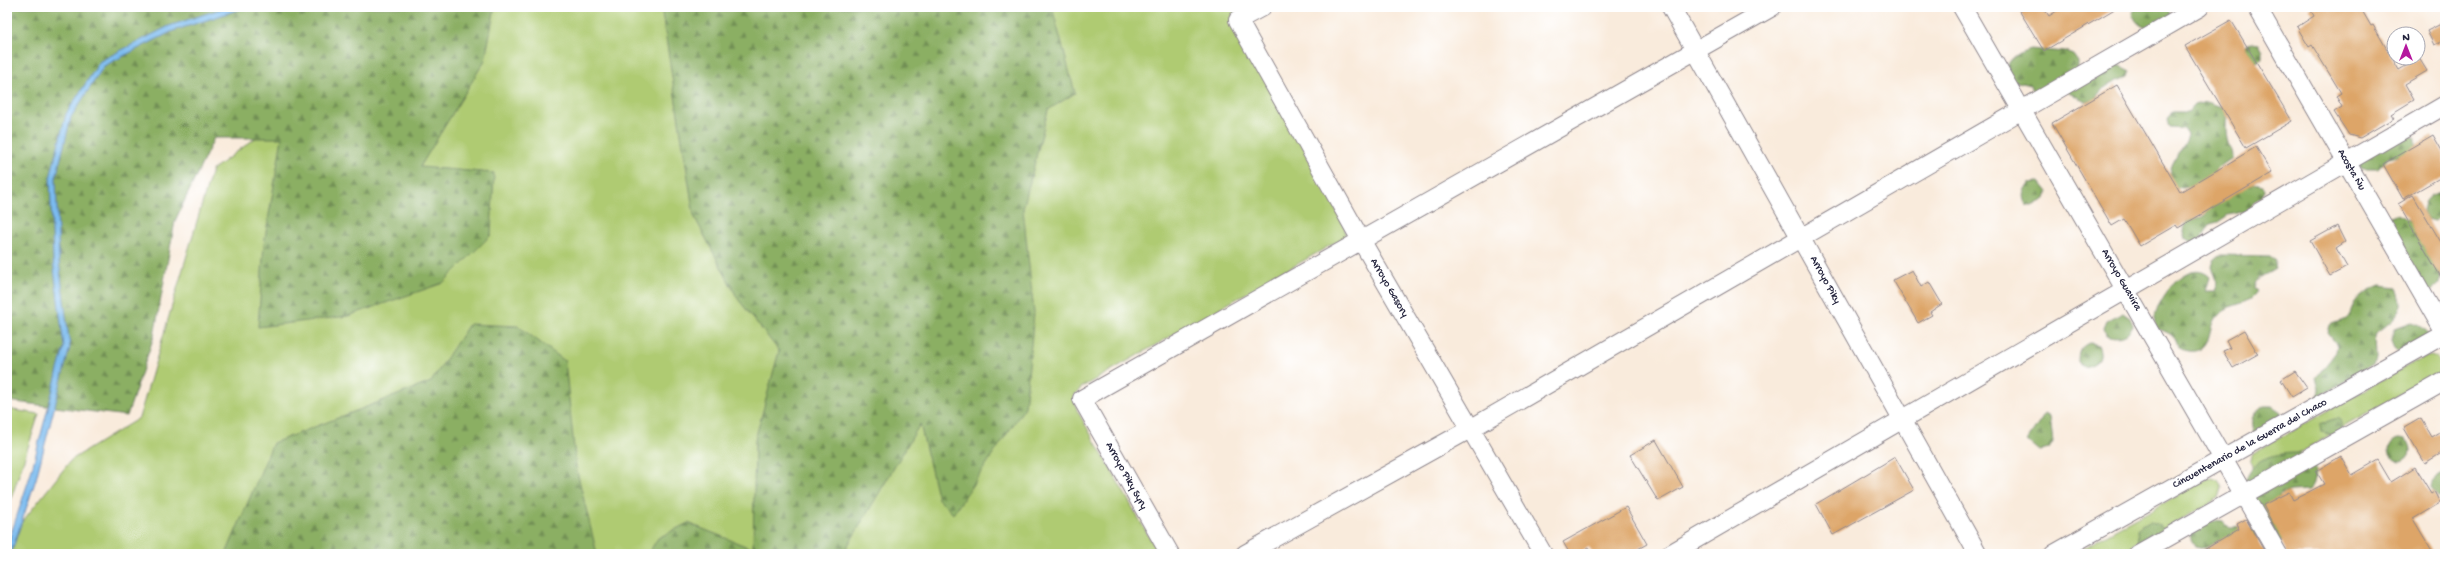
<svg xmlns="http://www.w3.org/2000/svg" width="2452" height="561" font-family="'Gochi Hand',sans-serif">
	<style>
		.green { fill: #afcb72; stroke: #687656 }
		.forest { fill: url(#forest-firs); stroke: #566850 }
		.water { fill: #7bbbef; stroke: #4e6e95 }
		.building { fill: #dda568 }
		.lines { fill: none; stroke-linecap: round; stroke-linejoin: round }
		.minor-casing { stroke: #8e868c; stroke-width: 20 }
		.minor { stroke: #fff; stroke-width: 18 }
		.labels { text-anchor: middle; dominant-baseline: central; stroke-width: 4; stroke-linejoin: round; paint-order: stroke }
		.street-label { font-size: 11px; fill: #22223b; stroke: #fff }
	</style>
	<defs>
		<pattern id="forest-firs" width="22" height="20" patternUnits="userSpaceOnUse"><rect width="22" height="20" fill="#8baf64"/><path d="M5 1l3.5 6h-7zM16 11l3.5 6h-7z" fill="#718e54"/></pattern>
	</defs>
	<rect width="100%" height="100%" fill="#fff"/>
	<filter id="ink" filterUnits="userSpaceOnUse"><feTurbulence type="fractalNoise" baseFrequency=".025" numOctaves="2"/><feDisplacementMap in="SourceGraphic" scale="8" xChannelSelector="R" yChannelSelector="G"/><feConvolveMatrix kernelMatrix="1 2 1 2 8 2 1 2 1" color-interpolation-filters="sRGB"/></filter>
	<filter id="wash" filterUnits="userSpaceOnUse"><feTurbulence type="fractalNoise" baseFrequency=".012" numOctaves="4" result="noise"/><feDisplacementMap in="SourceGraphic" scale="16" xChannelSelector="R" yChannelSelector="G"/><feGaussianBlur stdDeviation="0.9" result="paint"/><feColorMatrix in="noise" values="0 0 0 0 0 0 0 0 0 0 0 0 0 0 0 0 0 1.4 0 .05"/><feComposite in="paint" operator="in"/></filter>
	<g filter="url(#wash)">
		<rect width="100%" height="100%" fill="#f9ebdc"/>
		<g class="green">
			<polygon points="410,7 1243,7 1234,13 1345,227 1345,237 1082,387 1074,396 1077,410 1159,554 7,554 7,541 71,460 139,418 212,170 390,39"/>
			<polygon points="2431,355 2437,357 2441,365 2438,374 2263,472 2254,470 2249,462 2253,453 2425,356"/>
			<polygon points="7,409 39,414 7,511"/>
			<polygon points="2212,478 2218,480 2222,488 2219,498 2117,554 2072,554 2207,479"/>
		</g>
		<g class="forest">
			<polygon points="7,7 495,7 485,60 420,167 494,173 491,235 443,283 348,316 258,327 264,244 282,138 214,138 175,221 154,336 127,416 7,401"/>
			<polygon points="661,7 1052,7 1075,93 1048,110 1023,209 1034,313 1025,407 953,514 938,499 920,424 844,552 862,554 648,554 658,538 688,523 753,549 755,440 779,351 738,299 694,216"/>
			<path d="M2137 7H2168L2172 18 2148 28C2139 26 2134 21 2133 12Z"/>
			<polygon points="2252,42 2259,43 2263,51 2263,59 2256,62 2244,47 2248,43"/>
			<path d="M2030 49 2065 52 2073 55 2078 62V70L2087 81 2095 80 2114 63 2130 71 2126 77 2104 88 2093 100 2085 102 2066 90 2036 93 2031 85 2009 80C2002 63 2014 54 2030 49Z"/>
			<path d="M2207 102 2222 107 2227 114C2226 123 2225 133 2228 143 2230 149 2232 151 2232 158L2219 167 2205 181 2183 188 2175 187C2159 167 2183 155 2188 135L2184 129 2169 128 2167 120 2172 112H2188L2194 105Z"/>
			<polygon points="2408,135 2416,138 2416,148 2410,152 2389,157 2378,169 2362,169 2359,166 2361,158"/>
			<path d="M2040 182 2048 192 2046 199 2033 206 2026 205C2021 196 2023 191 2029 183Z"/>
			<polygon points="2252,184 2263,186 2264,190 2260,199 2253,203 2250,210 2228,215 2218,222 2210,224 2201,239 2194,243 2186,238 2183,228 2188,222 2204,215 2212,205"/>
			<path d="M2445 193V217L2435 221 2427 219 2423 211C2424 199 2434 193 2445 193Z"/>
			<path d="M2395 214C2414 217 2433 256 2439 273 2440 276 2439 281 2439 285L2432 290 2425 288 2387 218Z"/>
			<path d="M2220 255 2270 256 2276 261 2275 269C2265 276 2255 276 2254 289L2257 292C2248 308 2227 302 2216 317 2208 327 2212 343 2199 350 2192 353 2184 350 2178 348 2176 334 2167 332 2155 328 2149 307 2187 254 2210 277L2206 291H2215L2218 283 2212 267 2214 260Z"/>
			<path d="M2381 285 2397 287C2398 292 2401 298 2401 303 2402 316 2384 327 2375 334L2376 358 2372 365 2318 397 2319 389 2316 378 2336 352 2337 345 2328 333 2330 325C2335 322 2342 322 2346 319 2351 315 2350 312 2352 308 2357 295 2369 290 2381 285Z"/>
			<path d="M2123 313 2130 318 2133 325C2127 337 2118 339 2106 335L2104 328 2107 321Z"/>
			<path d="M2412 322C2422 325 2428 329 2432 339L2407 354 2396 350 2392 340 2395 328Z"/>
			<polygon points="469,324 518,326 565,361 576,467 597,554 226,554 273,443 431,382"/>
			<path d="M2089 343 2098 345C2104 358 2097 364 2084 367L2078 362C2078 352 2080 347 2089 343Z"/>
			<path d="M2264 406H2272L2281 412 2280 420 2254 433C2249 421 2252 412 2264 406Z"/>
			<polygon points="2045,414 2050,417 2053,442 2049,449 2039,451 2027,441"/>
			<path d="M2337 418 2341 421V429C2334 436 2330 435 2321 432L2320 424Z"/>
			<circle cx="2400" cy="450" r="11"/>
			<path d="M2300 453 2314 461C2317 470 2317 483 2309 490L2292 491 2280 495 2278 499 2282 540 2277 543 2245 482C2252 456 2277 453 2300 453Z"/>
			<path d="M2445 472V497H2439L2432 488C2433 480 2436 474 2445 472Z"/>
			<polygon points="2151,521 2160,524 2162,530 2139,545 2138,529 2141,525"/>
			<polygon points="2215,521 2223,522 2229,528 2242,527 2256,531 2257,535 2253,545 2219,540 2205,548 2195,546 2191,539 2192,530 2207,522"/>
		</g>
		<polygon class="water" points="226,7 247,7 173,31 104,66 71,117 56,178 59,261 70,347 36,479 11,554 7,554 7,546 30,476 64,347 53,261 50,178 66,114 100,61 169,26"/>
		<g id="blocks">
			<g class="building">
				<polygon points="2017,7 2043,7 2049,16 2063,7 2118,7 2044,51"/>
				<polygon points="2309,7 2360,7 2371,26 2373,25 2399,70 2419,58 2427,71 2405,84 2414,100 2391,114 2394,118 2360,138 2349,135 2334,112 2342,107 2336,96 2341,93 2312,45 2309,47 2297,27 2314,16"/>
				<polygon points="2231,20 2292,121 2246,148 2185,46"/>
				<polygon points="2445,22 2445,40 2434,45 2427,31"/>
				<polygon points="2117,85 2180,192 2256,147 2272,173 2178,228 2176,225 2140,246 2124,219 2112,226 2052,123"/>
				<polygon points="2433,135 2445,156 2445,175 2403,199 2383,164"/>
				<polygon points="2413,195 2445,249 2445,284 2398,204"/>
				<polygon points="2337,226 2345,242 2336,248 2347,267 2330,276 2310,241"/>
				<polygon points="1912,270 1921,287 1929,282 1942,304 1930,312 1932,315 1918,323 1893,280"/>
				<polygon points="2244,330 2258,354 2233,368 2223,351 2230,348 2226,340"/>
				<polygon points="2295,371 2307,388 2292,397 2281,380"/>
				<polygon points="2421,418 2432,437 2445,429 2445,451 2425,463 2404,428"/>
				<polygon points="1656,440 1683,487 1658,501 1630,455"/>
				<polygon points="2341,456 2352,475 2378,460 2391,482 2415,467 2431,493 2434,491 2440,503 2413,519 2434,554 2288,554 2263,505 2289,492 2293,500 2324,484 2316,471"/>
				<polygon points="1895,457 1914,490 1833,535 1816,504"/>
				<polygon points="1626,507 1647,544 1629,554 1593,554 1589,547 1577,554 1570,554 1563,542"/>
				<polygon points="2246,519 2266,554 2197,554 2239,529 2237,524"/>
			</g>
		</g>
	</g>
	<g filter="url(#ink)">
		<use href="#blocks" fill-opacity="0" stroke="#8e868c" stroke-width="1"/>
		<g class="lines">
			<g class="minor-casing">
				<g id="minor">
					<polyline points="1262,7 1238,20 1361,240 1543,554"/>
					<polyline points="1671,7 1978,554"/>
					<polyline points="1962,7 2278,554"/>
					<polyline points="2257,7 2445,333"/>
					<polyline points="1170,554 1082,399 1772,7"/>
					<polyline points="1245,554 1470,429 2200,7"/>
					<polyline points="1670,554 2445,105"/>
					<polyline points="2054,554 2445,334"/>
					<polyline points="2138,554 2445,381"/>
				</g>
			</g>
			<use href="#minor" class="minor"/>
		</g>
	</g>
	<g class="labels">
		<g class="street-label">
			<text transform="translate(2351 170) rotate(60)">Acosta Ñu</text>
			<text transform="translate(1825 280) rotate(61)">Arroyo Piky</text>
			<text transform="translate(2121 280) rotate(60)">Arroyo Guavira</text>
			<text transform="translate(1389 288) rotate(60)">Arroyo Gasory</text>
			<text transform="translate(2250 444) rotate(-29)">Cincuentenario de la Guerra del Chaco</text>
			<text transform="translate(1126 476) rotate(61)">Arroyo Piky Syry</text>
		</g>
	</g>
	<rect width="2452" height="561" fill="none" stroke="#fff" stroke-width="24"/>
	<g transform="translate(2406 46)"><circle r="19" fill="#ffffff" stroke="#a7a7b1"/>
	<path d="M0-3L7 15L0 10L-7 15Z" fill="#b5179e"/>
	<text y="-6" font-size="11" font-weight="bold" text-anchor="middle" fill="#22223b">N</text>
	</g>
</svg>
